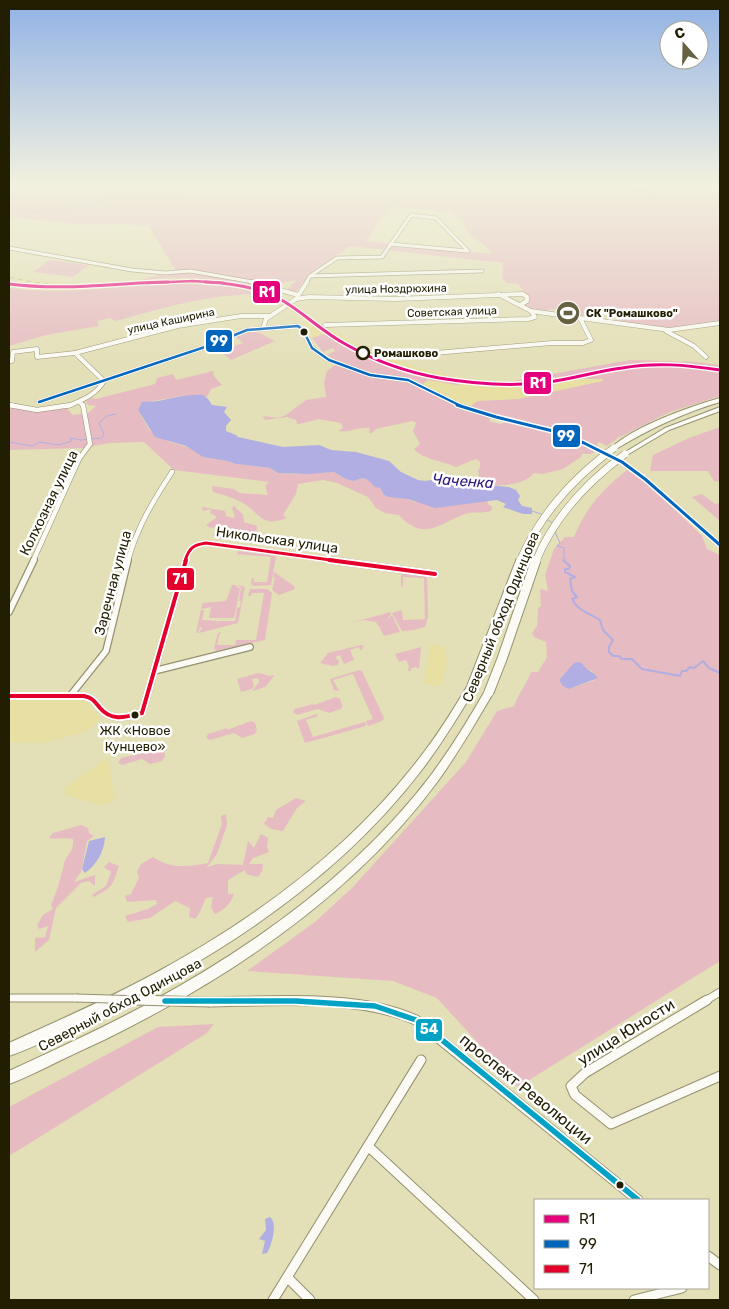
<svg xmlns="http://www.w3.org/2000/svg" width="729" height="1309" font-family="Rubik,sans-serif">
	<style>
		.built { fill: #e7e0a2 }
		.green { fill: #e6bcc2; fill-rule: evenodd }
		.water { fill: #b0aee2 }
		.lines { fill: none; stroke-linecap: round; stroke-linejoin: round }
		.stream-far1 { stroke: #b0aee2; stroke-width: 1 }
		.stream { stroke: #b0aee2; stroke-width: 2 }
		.minor-far5-casing { stroke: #959171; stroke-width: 4.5 }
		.minor-far4-casing { stroke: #959171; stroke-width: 5 }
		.minor-far3-casing { stroke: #959171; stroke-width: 5.5 }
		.minor-far2-casing { stroke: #959171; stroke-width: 8 }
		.minor-far1-casing { stroke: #959171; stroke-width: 9 }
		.minor-casing { stroke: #959171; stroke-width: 11 }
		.highway-casing { stroke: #959171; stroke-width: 2 }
		.minor-far5 { stroke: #fbfaf4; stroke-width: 3 }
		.minor-far4 { stroke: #fbfaf4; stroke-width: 4 }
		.minor-far3 { stroke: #fbfaf4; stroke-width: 4.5 }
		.minor-far2 { stroke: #fbfaf4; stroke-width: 5.5 }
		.minor-far1 { stroke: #fbfaf4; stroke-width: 7 }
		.minor { stroke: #fbfaf4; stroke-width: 9 }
		.highway { fill: #fbfaf4; fill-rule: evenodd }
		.rail { stroke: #b5b4aa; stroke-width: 1; stroke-dasharray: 4.5 4.5; stroke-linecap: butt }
		.minor-bridge-far1-casing { stroke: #959171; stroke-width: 9; stroke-linecap: butt }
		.minor-bridge-casing { stroke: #959171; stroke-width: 11; stroke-linecap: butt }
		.highway-bridge-far1-casing { stroke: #959171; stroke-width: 8; stroke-linecap: butt }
		.highway-bridge-casing { stroke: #959171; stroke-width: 11; stroke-linecap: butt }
		.minor-bridge-far1 { stroke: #fbfaf4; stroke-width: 7 }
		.minor-bridge { stroke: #fbfaf4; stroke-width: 9 }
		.highway-bridge-far1 { stroke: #fbfaf4; stroke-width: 7 }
		.highway-bridge { stroke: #fbfaf4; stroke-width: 9 }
		.bus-1-far1-casing { stroke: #fff; stroke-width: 5 }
		.bus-1-casing { stroke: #fff; stroke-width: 6 }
		.bus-2-far1-casing { stroke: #fff; stroke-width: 6 }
		.bus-2-casing { stroke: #fff; stroke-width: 8 }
		.bus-3-casing { stroke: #fff; stroke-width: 9 }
		.bus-1-far1 { stroke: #0065bd; stroke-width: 2.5 }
		.bus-1 { stroke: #0065bd; stroke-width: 3 }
		.bus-2-far1 { stroke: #e4002b; stroke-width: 3 }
		.bus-2 { stroke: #e4002b; stroke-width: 4 }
		.bus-3 { stroke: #02a2c4; stroke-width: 5.5 }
		.rail-1-far1-casing { stroke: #fff; stroke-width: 4.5 }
		.rail-1-casing { stroke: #fff; stroke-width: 5.5 }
		.rail-1-far1 { stroke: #e5007d; stroke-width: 2.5 }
		.rail-1 { stroke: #e5007d; stroke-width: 3 }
		.bus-dot { fill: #221e02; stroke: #fff; stroke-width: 2 }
		.stop-dot { fill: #fff; stroke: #221e02; stroke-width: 2.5 }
		.labels { text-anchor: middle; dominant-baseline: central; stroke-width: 5; stroke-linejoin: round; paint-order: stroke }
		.far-street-label { font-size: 11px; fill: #221e02; stroke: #fff }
		.far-poi-label { font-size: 11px; font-weight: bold; fill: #221e02; stroke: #fff; text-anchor: start }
		.far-stop-label { font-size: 11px; font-weight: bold; fill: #221e02; stroke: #fff; text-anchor: start }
		.bus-label { font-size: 13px; fill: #221e02; stroke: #fff }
		.street-label { font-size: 14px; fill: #221e02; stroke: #fff }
		.water-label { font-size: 15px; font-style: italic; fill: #2b1278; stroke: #fff }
		.near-street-label { font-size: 16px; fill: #221e02; stroke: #fff }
		.line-badge { stroke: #fff; stroke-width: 2 }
		.badge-label { font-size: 14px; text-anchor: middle; font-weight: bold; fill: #fff }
	</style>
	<rect width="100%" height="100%" fill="#e3dfb7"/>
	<g class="built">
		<polygon points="9,276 31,280 90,285 192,277 242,284 273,292 289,300 321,324 366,349 419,368 464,379 508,382 538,380 648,362 719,367 720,371 695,367 632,368 584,378 603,379 604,381 519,399 477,401 470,407 456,402 423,384 428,380 460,384 420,377 352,350 324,334 312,338 299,326 308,324 299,316 276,299 263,294 241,288 196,283 165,283 74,291 26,290 9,288 9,283 23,285 27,283 9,278"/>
		<polygon points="431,644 444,646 447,662 442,683 437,686 423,683"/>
		<polygon points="9,699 79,700 87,703 100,718 91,728 84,732 43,743 9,742"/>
		<polygon points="108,757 115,800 100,805 66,795 64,788"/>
	</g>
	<g class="green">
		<path d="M9 185H720V321L668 329 620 322 612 312 596 311V318L572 316 571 311 549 309 547 313 531 310 522 305 529 302 528 297 518 284 507 283 502 278 503 263 350 246 309 275 295 294 287 290 296 280 271 285 261 283 279 288 273 292C228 278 183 275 137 281L176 271 149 226 109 223 107 225 90 224 87 225 9 217ZM390 207 451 212 463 221C465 238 485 241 492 254L366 241Z"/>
		<polygon points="49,260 89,265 73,277 33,272"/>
		<path d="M165 283 228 286 263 294C210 294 167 307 116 321L110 318 97 321 99 326 46 335 9 346V288C62 295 113 287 165 283Z"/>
		<polygon points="254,330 275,341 231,360 220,351 243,343 236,337"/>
		<path d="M324 334 339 343 378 361 422 375 421 377 462 384 457 385 428 380 423 384C405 374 393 377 374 373 359 370 340 363 327 355L335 351 333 348 323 352 312 338Z"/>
		<polygon points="630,360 696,362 720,365 720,367 683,363 648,362 579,375 508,382"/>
		<path d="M335 365 376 378 409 382 441 399 486 416 490 419 489 421 500 424 506 422 540 429 583 445 595 452 590 454H582L581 457 563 469 542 474 534 473C526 484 501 487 488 485 483 485 478 481 473 481L479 476 478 470 480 468V462L476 459 456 467C443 461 422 459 414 449L420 444 413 431 416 423 412 421 376 429 372 433H369L370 428C359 426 350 433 338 431L343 428 341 423 319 419 299 424H297L296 420 287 417 265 420 263 416 278 418 286 415 306 400 326 397 324 382 327 371Z"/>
		<polygon points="644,366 695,367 720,371 720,396 670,412 620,437 618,436 618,438 607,446 599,442 597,445 601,448 600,449 578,439 546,427 470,407 477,401 519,399 603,381 603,379 579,379"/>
		<path d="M213 371 214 376 222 385 211 389 207 397 200 395 181 396 142 403 138 410 150 431 170 442 193 449 203 457 227 461 236 464 270 468 278 473 297 474 334 472 346 479 353 481 363 478 368 480 380 488 384 495 408 499 414 502 471 503 487 500 488 504 492 507 491 511C481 514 474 511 465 514 446 520 430 537 411 525 406 522 403 520 399 515L385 513 376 508 368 497 337 483 323 480 298 484 296 494 283 515 287 518C261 528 261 514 243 503 234 498 223 495 213 492L212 486 234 489 240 493 268 495 265 486 269 482 174 470 144 442 109 443 84 448 9 450V407L38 412 66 408 73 415 88 413 96 406 88 405 86 401 92 398 96 399 155 384 157 378 173 374 176 380Z"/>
		<polygon points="720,427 720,482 714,481 708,471 650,471 653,455 689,438"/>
		<path d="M628 469 649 485 702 536 707 549 720 555V961L518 1087 437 998 393 981 247 971 315 922 352 888 466 762 497 711 514 706C519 693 526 685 531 672H538L547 657 546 642 534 637 532 633 537 626 538 608 541 606 540 589 548 591 545 575 554 549 565 537H574C588 504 601 492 628 469ZM574 663 592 671 595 680 569 689 559 680Z"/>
		<polygon points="702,494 715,504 720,503 720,521 692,497"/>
		<polygon points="234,506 243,515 244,522 257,526 256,535 249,540 243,541 240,539 220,539 212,535 223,530 221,526 211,528 206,525 217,517 210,513 211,509 203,511 202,507 225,511 226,516 232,518 235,517 232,508"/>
		<polygon points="238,551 276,556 271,585 255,586 251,584 252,578 254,578 254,582 267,582 271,557 237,554"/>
		<polygon points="274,572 294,586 295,589 279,595 272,590 275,577 273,578"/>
		<polygon points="401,573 424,576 427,578 428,617 425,627 402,633 412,630 402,631 392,613 402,610 403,620 425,619 424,578 403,577 403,587 401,585"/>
		<polygon points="232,585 235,585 240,589 234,618 209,618 211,607 201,609 203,603 225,601 227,599"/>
		<polygon points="238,585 245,587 238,623 199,633 202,628 200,627 198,633 196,633 201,610 204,610 202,620 217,621 217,625 218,621 235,621 237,608 240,607 241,601 239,601 241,588"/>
		<polygon points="250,589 267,589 272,593 265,640 216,651 214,648 218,633 222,632 219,635 217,645 235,645 236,640 256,640 264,593 252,593 251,596 248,596"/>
		<polygon points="391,612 391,614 386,621 392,615 400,632 384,636 380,629 383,625 380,628 376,622 364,620 350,623"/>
		<polygon points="361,645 364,646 361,651 359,647 350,650 354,660 344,664 340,655 335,657 339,661 338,665 333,666 320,663 328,653"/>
		<polygon points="421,647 419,669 416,667 410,669 411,671 408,671 409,666 406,660 399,662 395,654"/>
		<polygon points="359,670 362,671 384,718 382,721 368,726 366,721 373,719 353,674 333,680 339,691 334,690 330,679"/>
		<polygon points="259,673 270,676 275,675 265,687 252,691 259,682 258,678 252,679 254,686 252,689 241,692 237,679"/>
		<polygon points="336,697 340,699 342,705 340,706 343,705 341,709 329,713 318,709 297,715 293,712 295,709 313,704 314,705"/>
		<polygon points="317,714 318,716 306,720 313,737 365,722 366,726 305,743 297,721"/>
		<polygon points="251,721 255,723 257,729 254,730 257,730 255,734 242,738 234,733 210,740 206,738 208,734 227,728 227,730"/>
		<polygon points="160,747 164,748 161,749 164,750 165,756 162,761 150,764 142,759 122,765 118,763 121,758 147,752 147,750"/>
		<polygon points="296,798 306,801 297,808 283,831 271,829 264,824 268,817 273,818 276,810"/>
		<path d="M226 814 227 825 217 854 207 867 217 864 243 865 248 841 254 848 261 834 268 838 267 847 269 852 253 858 249 864H263L262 871 258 877 246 874 245 870 228 880V894H234C230 905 225 909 215 914L211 907 213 897 206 898C202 905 201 913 195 919L189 917 190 908 175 901 150 918 128 922 125 916 148 909 157 904 156 900 127 902 125 896 131 894 139 878 137 872 141 864 153 857C170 869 188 867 208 863L222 824 221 816Z"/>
		<path d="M81 825 88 828 89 833 94 836 87 841 81 872 74 882 95 875V886L89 881 81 883 56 908 49 940 35 952V938L45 937 48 926 39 929 37 925 43 915 53 909 51 905C57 891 61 878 64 864 66 854 74 853 73 839 65 837 57 840 49 838L53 833Z"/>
		<path d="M109 862 119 866C112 886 114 886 94 897L92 895 106 886 111 872 104 867Z"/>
		<polygon points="214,1024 207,1033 9,1156 9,1107 158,1027"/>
	</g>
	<g class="water">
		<path d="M203 395 208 399 212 405 227 407 224 412 231 420 226 426V431L236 435 238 437 283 447 319 445 331 450 356 452 389 461 401 472 418 480 425 481 438 479 450 483H465L476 481 486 485 509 487 516 490 520 496 518 500 522 506 532 508V514H523L503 507 506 504 497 500 435 508 408 499 389 497 384 495 380 488 375 487 368 480 363 478 353 481 346 479 334 472 309 474 278 473 270 468 236 464 227 461 203 457 186 446 155 437 138 410 142 402C147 401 153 402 158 401 174 398 188 394 203 395Z"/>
		<path d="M578 662 582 663C585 670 593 671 598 678L569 689 563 686 559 680 574 663Z"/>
		<path d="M105 837C104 852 97 864 85 873L82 869 89 841Z"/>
		<path d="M270 1217C278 1223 272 1245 267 1253L262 1254 265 1241 259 1239 266 1230 265 1219Z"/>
	</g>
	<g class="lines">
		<g class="stream-far1">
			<polyline points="610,185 658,195"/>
			<polyline points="9,208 32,212 65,210 114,198 188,197"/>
			<polyline points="9,442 32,446 40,442 59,445 72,441 70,438 80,440 102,438 104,434 99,423 107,416 116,414"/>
			<polyline points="532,511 544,515"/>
			<polyline points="546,519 555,524"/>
			<polyline points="557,528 555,532 560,543 557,546 564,548 564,561"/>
		</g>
		<path class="stream" d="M563 560 570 566 569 569H565V572L575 577 570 579 572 591 577 597 572 599C578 611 589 613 600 620L603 630 613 640 609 647V652L613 656H619L622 659H632L642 669 680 676 682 671H686L690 667 694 668 703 661 709 668 720 673"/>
		<g class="minor-far5-casing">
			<g id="minor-far5">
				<polyline points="390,244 467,251"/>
				<polyline points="9,248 132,270 165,273 190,271 259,283"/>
				<polyline points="310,276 482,271"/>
				<polyline points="306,283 310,276 337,258 382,257 411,215 436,218 468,251"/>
			</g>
		</g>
		<g class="minor-far4-casing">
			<g id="minor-far4">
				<polyline points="252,282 298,295"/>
				<polyline points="296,299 309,297 395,299 523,294 527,297 527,301 520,305"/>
				<polyline points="580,318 669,330 720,323"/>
				<polyline points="325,325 528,319 535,317 531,311 498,294"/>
				<polyline points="263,328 266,319 296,299 307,282"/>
				<polyline points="666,331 694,346 706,357"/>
				<polyline points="75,353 104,381"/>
				<polyline points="435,353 552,343 583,343 591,340 580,318 531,311"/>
				<polyline points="9,361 12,361 13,352 37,349 37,357 75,353 178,326 241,316 270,316"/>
				<polyline points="39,402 205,347 247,330 298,326 303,330 312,348 329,360 370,375 408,380 461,406"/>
				<polyline points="80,402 83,406"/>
				<polyline points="9,405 15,406"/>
				<path d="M68 406C82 400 96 395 104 381"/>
			</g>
		</g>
		<g class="minor-far3-casing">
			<g id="minor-far3">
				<polyline points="9,405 37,410 71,405"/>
				<polyline points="457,405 496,417 553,431 584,443 622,462 645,479 720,545"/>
				<polyline points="33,561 79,459 90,444 83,405"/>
				<path d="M128 561C137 527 153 501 172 472"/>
				<path d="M185 561C189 548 193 545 206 543L338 561"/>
			</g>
		</g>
		<g class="minor-far2-casing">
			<g id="minor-far2">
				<polyline points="329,560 435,574"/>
				<polyline points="9,612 34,560"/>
				<polyline points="154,671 250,647"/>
				<path d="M9 696H84C93 698 94 701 100 708 112 722 126 717 142 713L186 560"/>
				<polyline points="70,696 106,651 128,560"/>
			</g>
		</g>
		<g class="minor-far1-casing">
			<g id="minor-far1">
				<polyline points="9,998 76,998"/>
				<polyline points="705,1001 720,992"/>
			</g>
		</g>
		<g class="minor-casing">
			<g id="minor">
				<polyline points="707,1000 585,1073 571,1086 575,1095 611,1124 720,1076"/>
				<path d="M210 1002C272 1001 360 994 416 1020L638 1200"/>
				<polyline points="369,1147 534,1300"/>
				<polyline points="708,1256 720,1265"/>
				<polyline points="288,1278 310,1300"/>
				<polyline points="273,1300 421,1060"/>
				<polyline points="634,1300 682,1288"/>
			</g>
		</g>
		<g class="highway-casing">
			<g id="highway">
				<path d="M720 398V402C683 413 649 429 616 449H612L611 448C634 426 689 407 720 398Z"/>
				<polygon points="720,407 720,411 669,430 627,455 625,456 622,454 665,428"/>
				<path d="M472 682 475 683 477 686 475 689C458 717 441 745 421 771 338 879 220 957 98 1015 69 1029 39 1046 9 1056V1043C55 1022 101 1002 146 978 246 925 343 855 414 765 435 739 452 712 469 683Z"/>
				<path d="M489 688 492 689 494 692 492 695C475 724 458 753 438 781 354 895 230 978 104 1040 84 1049 63 1059 43 1069 32 1074 20 1080 9 1084V1071C57 1049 105 1027 151 1002 256 945 358 871 431 775 451 748 469 719 486 689Z"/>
			</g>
		</g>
		<use href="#minor-far5" class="minor-far5"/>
		<use href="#minor-far4" class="minor-far4"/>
		<use href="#minor-far3" class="minor-far3"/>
		<use href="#minor-far2" class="minor-far2"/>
		<use href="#minor-far1" class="minor-far1"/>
		<use href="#minor" class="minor"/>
		<use href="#highway" class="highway"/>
		<path class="rail" d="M9 277C33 283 57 286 81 286 146 286 211 268 274 294 293 302 308 316 324 329"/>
		<g class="minor-bridge-far1-casing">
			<polyline id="minor-bridge-far1" points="76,998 176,1001"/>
		</g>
		<g class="minor-bridge-casing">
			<polyline id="minor-bridge" points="134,1000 210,1002"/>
		</g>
		<g class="highway-bridge-far1-casing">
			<g id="highway-bridge-far1">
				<path d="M520 561C540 514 573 478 614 448"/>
				<path d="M536 561C554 517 587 482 625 454"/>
			</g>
		</g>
		<g class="highway-bridge-casing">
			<g id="highway-bridge">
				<polyline points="472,686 521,560"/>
				<polyline points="489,692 502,659 536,560"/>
			</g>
		</g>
		<use href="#minor-bridge-far1" class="minor-bridge-far1"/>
		<use href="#minor-bridge" class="minor-bridge"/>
		<use href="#highway-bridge-far1" class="highway-bridge-far1"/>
		<use href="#highway-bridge" class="highway-bridge"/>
		<g class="bus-1-far1-casing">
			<polyline id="bus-1-far1" points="39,402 205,347 247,330 298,326 303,330 312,348 329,360 370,375 408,380 461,406"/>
		</g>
		<g class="bus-1-casing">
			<polyline id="bus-1" points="457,405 496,417 553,431 584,443 622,462 645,479 720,545"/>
		</g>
		<g class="bus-2-far1-casing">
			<path id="bus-2-far1" d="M185 561C189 548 193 545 206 543L338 561"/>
		</g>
		<g class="bus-2-casing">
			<g id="bus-2">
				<polyline points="329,560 435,574"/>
				<path d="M9 696H84C93 698 94 701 100 708 112 722 126 717 142 713L186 560"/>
			</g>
		</g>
		<g class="bus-3-casing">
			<polyline id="bus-3" points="165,1001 296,1001 375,1006 416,1020 436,1035 638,1200"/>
		</g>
		<use href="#bus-1-far1" class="bus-1-far1"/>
		<use href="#bus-1" class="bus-1"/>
		<use href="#bus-2-far1" class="bus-2-far1"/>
		<use href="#bus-2" class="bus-2"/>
		<use href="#bus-3" class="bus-3"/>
		<g class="rail-1-far1-casing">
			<polyline id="rail-1-far1" points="147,283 193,281 224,283"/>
		</g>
		<g class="rail-1-casing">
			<g id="rail-1">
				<path d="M205 282C232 283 261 287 285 302 306 315 324 333 347 345 375 361 407 372 439 378 475 384 512 387 548 382 573 379 597 371 622 368 655 362 687 365 720 370"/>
				<path d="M9 284C66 291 113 283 168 282"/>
			</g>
		</g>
		<use href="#rail-1-far1" class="rail-1-far1"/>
		<use href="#rail-1" class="rail-1"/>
	</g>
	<linearGradient id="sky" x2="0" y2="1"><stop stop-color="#91b2e6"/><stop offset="0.5" stop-color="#f2f1df"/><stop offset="1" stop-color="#f2f1df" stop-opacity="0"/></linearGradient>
	<rect width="729" height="368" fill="url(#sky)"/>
	<defs>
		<g id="stadium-disc" transform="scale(1.25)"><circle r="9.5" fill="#666241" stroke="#fff"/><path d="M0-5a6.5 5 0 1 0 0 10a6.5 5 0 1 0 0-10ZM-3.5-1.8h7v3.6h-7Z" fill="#fff"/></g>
	</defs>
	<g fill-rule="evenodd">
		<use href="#stadium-disc" x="568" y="313"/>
	</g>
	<g class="bus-dot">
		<circle cx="304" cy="332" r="4.5"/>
		<circle cx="135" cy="715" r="4.5"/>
		<circle cx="620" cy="1185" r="4.5"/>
	</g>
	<circle class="stop-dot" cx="363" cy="353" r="6"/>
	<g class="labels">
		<g class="far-street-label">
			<text transform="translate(396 289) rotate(-1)">улица Ноздрюхина</text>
			<text transform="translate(452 312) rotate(-2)">Советская улица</text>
			<text transform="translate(171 321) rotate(-12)">улица Каширина</text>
		</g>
		<g class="far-poi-label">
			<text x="586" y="313">СК "Ромашково"</text>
		</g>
		<g class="far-stop-label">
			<text x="374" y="353">Ромашково</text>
		</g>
		<g class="bus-label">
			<text x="135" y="730">ЖК «Новое<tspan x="135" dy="16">Кунцево»</tspan></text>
		</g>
		<g class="street-label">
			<text transform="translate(49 503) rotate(-64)">Колхозная улица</text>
			<text transform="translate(277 540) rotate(8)">Никольская улица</text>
			<text transform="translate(113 583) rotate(-75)">Заречная улица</text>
			<text transform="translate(501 617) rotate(-68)">Северный обход Одинцова</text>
			<text transform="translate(120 1005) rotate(-28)">Северный обход Одинцова</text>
		</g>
		<g class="water-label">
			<text transform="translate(463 481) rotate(4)">Чаченка</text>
		</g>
		<g class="near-street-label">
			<text transform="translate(626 1032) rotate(-32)">улица Юности</text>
			<text transform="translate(526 1089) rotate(39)">проспект Революции</text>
		</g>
	</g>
	<g class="line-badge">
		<rect x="252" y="280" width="29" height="24" rx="5" fill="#e5007d"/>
		<rect x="205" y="329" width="28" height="24" rx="5" fill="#0065bd"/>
		<rect x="523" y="371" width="29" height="24" rx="5" fill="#e5007d"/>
		<rect x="552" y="424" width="29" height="24" rx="5" fill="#0065bd"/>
		<rect x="166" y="567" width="29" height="24" rx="5" fill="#e4002b"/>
		<rect x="415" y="1018" width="28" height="24" rx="5" fill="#02a2c4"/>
	</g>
	<g class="badge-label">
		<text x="267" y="297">R1</text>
		<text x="219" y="346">99</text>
		<text x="538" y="388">R1</text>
		<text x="566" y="441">99</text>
		<text x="180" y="584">71</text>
		<text x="429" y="1034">54</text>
	</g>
	<rect width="729" height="1309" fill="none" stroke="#221e02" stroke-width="20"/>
	<rect x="534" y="1199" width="175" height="90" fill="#ffffff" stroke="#a7a59a"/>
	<rect x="544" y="1215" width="25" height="8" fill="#e5007d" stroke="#a7a59a"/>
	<text x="579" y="1224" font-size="15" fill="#221e02">R1</text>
	<rect x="544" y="1240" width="25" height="8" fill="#0065bd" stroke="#a7a59a"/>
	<text x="579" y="1249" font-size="15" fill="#221e02">99</text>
	<rect x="544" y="1265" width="25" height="8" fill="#e4002b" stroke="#a7a59a"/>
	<text x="579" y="1274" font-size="15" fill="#221e02">71</text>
	<g transform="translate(684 45) rotate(340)"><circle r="24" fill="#ffffff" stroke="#a7a59a"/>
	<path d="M0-4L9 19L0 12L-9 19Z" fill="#666241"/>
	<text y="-8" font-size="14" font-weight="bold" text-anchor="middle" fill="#221e02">С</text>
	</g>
</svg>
